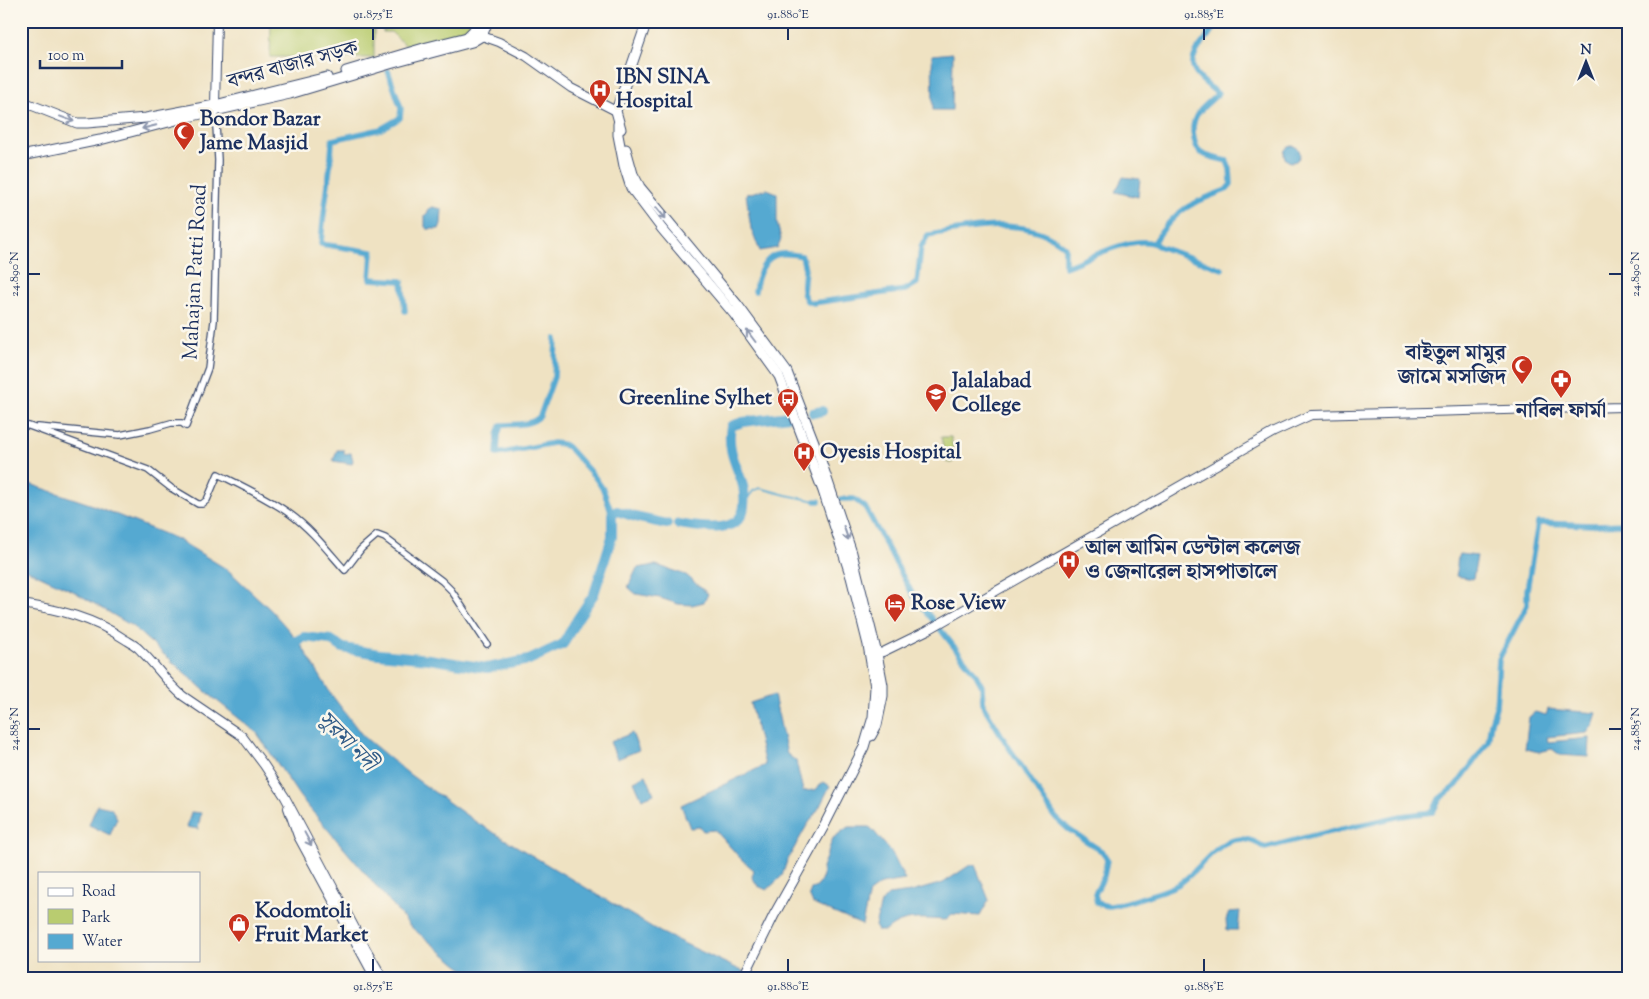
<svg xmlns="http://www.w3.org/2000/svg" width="1649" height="999" font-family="'Sorts Mill Goudy','Noto Serif Bengali',serif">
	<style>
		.green { fill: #b9cc70; stroke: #6a7e67 }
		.water { fill: #55a9d1; stroke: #386c98 }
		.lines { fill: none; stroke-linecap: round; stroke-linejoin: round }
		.stream { stroke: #55a9d1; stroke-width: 2 }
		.canal { stroke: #55a9d1; stroke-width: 5.5 }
		.river { stroke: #55a9d1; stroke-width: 10 }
		.minor-casing { stroke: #3b4a6d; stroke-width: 8 }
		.major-casing { stroke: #3b4a6d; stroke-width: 10 }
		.highway-casing { stroke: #3b4a6d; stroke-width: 11 }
		.minor { stroke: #fff; stroke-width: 5.5 }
		.major { stroke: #fff; stroke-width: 8 }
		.highway { stroke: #fff; stroke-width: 9 }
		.oneway { stroke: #8d97ae }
		.ticks { fill: none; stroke: #1b2f5e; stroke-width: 2 }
		.labels { text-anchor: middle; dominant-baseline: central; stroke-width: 5; stroke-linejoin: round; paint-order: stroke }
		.street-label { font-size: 21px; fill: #1b2f5e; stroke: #fbf7ec }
		.poi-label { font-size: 21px; font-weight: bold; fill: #1b2f5e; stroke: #fbf7ec; text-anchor: start }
		.water-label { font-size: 22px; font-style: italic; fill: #2f5a86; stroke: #fbf7ec }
		.neatline { fill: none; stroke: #1b2f5e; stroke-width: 2 }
		.ticks-label { font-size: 12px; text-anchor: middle; fill: #1b2f5e }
	</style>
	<rect width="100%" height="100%" fill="#fbf7ec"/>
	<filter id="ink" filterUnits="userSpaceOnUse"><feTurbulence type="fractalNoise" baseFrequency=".02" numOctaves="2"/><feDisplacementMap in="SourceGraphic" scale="10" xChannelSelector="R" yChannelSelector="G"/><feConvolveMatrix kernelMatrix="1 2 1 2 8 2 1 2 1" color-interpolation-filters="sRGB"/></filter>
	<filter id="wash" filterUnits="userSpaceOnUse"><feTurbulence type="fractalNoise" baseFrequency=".0096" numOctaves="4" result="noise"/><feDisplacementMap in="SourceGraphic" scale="20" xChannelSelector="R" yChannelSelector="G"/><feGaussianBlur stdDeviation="1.12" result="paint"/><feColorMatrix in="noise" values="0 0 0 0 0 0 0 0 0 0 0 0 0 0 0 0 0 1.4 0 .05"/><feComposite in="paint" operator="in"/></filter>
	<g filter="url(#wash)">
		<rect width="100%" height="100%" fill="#efe2c2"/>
		<g class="green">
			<polygon points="271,21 374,21 374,58 270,57"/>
			<polygon points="384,21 474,21 472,27 441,38 405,45 391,32 383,32"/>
			<polygon points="941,437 951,437 955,460 952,463 946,462"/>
		</g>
		<g class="water">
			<polygon points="953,53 952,110 933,110 932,55"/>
			<circle cx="1292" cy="154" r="8"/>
			<polygon points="1123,177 1140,179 1138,197 1115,192"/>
			<polygon points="767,189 777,193 777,223 781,239 777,248 760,251 751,229 746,194"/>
			<polygon points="433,207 442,209 441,224 439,229 427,229 425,227 425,215 428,212 428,209"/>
			<polygon points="337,450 344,450 344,454 351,453 353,460 352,464 333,461"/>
			<polygon points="21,481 90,504 177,539 228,570 271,610 300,643 331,694 363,736 409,774 476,822 660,932 757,978 477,978 458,965 411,927 300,797 257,733 205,691 132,626 73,591 21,567"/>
			<path d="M1459 554 1477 556 1473 579 1456 576C1458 568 1456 561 1459 554Z"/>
			<polygon points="656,565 686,575 708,594 704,602 692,605 678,604 660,598 636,594 628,587 637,568"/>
			<polygon points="774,695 787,754 796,761 803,791 815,790 824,782 830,786 819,808 806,827 787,861 782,876 767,890 758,886 752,877 754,870 741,859 715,830 703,831 700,827 690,828 681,805 765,765 750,703"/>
			<polygon points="1548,709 1597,713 1593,725 1587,733 1547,737 1548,742 1590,738 1589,757 1560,755 1552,749 1539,752 1525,749 1529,717 1535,712 1546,715"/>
			<polygon points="632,733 639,750 617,759 610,742"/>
			<polygon points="646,775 654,794 642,799 634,781"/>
			<polygon points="97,805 111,808 117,818 110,835 89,825"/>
			<polygon points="191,812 201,813 198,829 187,827"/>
			<polygon points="848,827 869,827 872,829 892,853 905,880 881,884 869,893 862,925 813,904 809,895 811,889 817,887 823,876 822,868 833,838"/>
			<path d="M970 865H975L989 900 980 916 952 914 946 920C924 919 903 915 886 931H878L875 926 881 903 888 895 911 892 943 883Z"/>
			<polygon points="1240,911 1238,930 1227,930 1226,920 1229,912"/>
		</g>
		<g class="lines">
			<polyline class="stream" points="745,503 753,491 760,488 786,495 816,501"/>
			<g class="canal">
				<path d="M388 71 401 108 400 118 381 129 332 140C331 175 323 209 321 244L372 252 370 279 402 281 405 311"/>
				<path d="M1154 243C1174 210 1191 203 1226 190L1231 184 1230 169 1227 161C1220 159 1207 157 1201 153 1197 150 1195 143 1194 139 1189 114 1203 108 1218 94 1195 74 1182 68 1204 41 1209 35 1214 29 1216 21"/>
				<path d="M755 291C757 277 764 255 781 254 788 253 796 255 802 256L805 269 803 293 807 301 813 303 905 290 917 283 921 247 928 235C974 228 1027 214 1065 247V267C1086 260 1139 231 1158 246L1222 269"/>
				<path d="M556 339 554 377 540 416C531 426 514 424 501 425L498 435 497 454 553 443 562 444 568 447 594 476 603 489 612 514"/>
				<path d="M841 499H854L865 507 913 595 975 673 982 686 983 705 1008 746 1056 818 1068 829 1103 852 1107 860 1104 876 1095 894 1097 903C1101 904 1105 906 1109 906 1120 905 1169 890 1179 884 1207 865 1226 820 1265 848L1311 836 1401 816 1433 812 1439 799 1457 785 1488 742 1491 722 1496 707 1499 659 1527 605V590L1538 523 1592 525 1628 524"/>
				<polyline points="816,501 819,501"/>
			</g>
			<g class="river">
				<polyline points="813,413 822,411"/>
				<path d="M678 524C700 527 741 536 744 506 745 497 744 487 741 479 734 461 727 446 731 426L743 422 789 416"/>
				<polyline points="287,646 304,637 331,640 343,648 379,654 429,659 487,668 529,660 563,644 576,621 594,594 612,537 612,514 617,511 639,518 667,524"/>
			</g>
		</g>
	</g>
	<g filter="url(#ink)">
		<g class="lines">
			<g class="minor-casing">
				<g id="minor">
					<path d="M21 425 29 426 148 470 171 488 198 504H202L207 500 218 474C242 486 268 498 290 514 311 529 328 551 345 570L361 549 377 535 385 538 442 581 451 590 487 644"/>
					<polyline points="38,427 120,435 150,429 171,423 182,423 186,426 208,368 214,321 218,160 215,108"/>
				</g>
			</g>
			<g class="major-casing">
				<g id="major">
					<polyline points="477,26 482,36 499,42 526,56 571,88 616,111"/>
					<polyline points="215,105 217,21"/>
					<path d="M21 604C58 609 94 618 126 640 131 643 137 646 141 651 156 665 167 683 183 696L242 736 264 765 285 797 366 949 383 978"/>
					<polyline points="872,655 883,652 928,630 1274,432 1311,415 1622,407 1628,405"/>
					<polyline points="288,808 298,836 375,978"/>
				</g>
			</g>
			<g class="highway-casing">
				<g id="highway">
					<polyline points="482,36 488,21"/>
					<polyline points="467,37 473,31 479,21"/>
					<polyline points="346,71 427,47 467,37 481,36"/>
					<polyline points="21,101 77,123 87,123 146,118 215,105 327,77"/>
					<polyline points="618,124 618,135 624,166 631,188 662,229 734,314 779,376 823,491 851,577 868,645 875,687 873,717 864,747 824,826 774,915 743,978"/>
					<polyline points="621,129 616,111 647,21"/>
					<polyline points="626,149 633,174 640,187 737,304 787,372 819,455 852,553 877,654 883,685 883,696 877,725 871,736"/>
					<polyline points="21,156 100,140 188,117 290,94 390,64 472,42 482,36"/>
				</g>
			</g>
			<use href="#minor" class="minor"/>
			<use href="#major" class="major"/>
			<use href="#highway" class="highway"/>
		</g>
		<defs><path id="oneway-shaft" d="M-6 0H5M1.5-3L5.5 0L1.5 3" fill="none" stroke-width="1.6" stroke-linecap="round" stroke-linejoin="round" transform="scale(1.25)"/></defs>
		<g class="oneway">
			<use href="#oneway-shaft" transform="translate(67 119) rotate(20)"/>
			<use href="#oneway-shaft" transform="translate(149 127) rotate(166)"/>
			<use href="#oneway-shaft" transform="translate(661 213) rotate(50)"/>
			<use href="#oneway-shaft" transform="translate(751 336) rotate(-127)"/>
			<use href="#oneway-shaft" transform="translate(846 533) rotate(71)"/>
			<use href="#oneway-shaft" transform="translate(308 839) rotate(62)"/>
		</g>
	</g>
	<path class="ticks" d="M373 28V40M788 28V40M1204 28V40M28 274H40M1609 274H1622M28 729H40M1609 729H1622M373 959V972M788 959V972M1204 959V972"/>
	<defs>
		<g id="hospital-pin" transform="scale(1.125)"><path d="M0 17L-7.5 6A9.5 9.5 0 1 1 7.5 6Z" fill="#c8321e" stroke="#fbf7ec"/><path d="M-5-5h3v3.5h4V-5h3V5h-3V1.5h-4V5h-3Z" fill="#fff"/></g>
		<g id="mosque-pin" transform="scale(1.125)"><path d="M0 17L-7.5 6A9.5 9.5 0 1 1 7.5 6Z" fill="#c8321e" stroke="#fbf7ec"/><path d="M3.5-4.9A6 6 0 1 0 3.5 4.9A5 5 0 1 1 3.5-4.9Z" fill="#fff"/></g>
		<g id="pharmacy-pin" transform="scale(1.125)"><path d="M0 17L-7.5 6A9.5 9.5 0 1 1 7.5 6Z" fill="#c8321e" stroke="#fbf7ec"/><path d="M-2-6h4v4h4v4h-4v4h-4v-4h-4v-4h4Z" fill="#fff"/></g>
		<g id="university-pin" transform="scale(1.125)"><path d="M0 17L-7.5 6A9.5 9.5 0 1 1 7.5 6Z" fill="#c8321e" stroke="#fbf7ec"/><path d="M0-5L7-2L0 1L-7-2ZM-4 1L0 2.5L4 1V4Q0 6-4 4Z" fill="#fff"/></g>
		<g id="bus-pin" transform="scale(1.125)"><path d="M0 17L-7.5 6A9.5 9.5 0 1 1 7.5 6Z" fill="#c8321e" stroke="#fbf7ec"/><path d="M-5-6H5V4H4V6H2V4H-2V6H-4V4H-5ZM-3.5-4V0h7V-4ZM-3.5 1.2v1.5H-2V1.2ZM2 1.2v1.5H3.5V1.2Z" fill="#fff"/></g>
		<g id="hotel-pin" transform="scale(1.125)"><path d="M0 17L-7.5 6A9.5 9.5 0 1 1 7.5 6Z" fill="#c8321e" stroke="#fbf7ec"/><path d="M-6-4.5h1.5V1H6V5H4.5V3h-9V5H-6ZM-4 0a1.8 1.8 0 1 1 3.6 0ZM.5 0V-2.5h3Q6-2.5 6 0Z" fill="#fff"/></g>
		<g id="shop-pin" transform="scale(1.125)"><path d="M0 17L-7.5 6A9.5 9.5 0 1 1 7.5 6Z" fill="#c8321e" stroke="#fbf7ec"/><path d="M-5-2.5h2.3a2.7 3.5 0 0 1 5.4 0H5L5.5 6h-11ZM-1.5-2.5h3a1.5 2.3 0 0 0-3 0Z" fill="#fff"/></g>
	</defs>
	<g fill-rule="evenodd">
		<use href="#hospital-pin" x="600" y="90"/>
		<use href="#mosque-pin" x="184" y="132"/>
		<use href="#mosque-pin" x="1522" y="366"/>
		<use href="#pharmacy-pin" x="1561" y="380"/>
		<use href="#university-pin" x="936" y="394"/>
		<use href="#bus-pin" x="788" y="399"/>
		<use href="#hospital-pin" x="804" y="453"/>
		<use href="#hospital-pin" x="1069" y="561"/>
		<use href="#hotel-pin" x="895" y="604"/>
		<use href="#shop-pin" x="239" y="924"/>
	</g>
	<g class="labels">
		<g class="street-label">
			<text transform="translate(293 66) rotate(-15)">বন্দর বাজার সড়ক</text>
			<text transform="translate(196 272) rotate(-87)">Mahajan Patti Road</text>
		</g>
		<g class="poi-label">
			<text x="616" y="78">IBN SINA<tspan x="616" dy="24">Hospital</tspan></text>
			<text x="200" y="120">Bondor Bazar<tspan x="200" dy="24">Jame Masjid</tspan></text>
			<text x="1506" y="354" text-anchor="end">বাইতুল মামুর<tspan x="1506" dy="24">জামে মসজিদ</tspan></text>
			<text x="952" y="382">Jalalabad<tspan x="952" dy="24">College</tspan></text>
			<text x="772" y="399" text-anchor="end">Greenline Sylhet</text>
			<text x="1561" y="412" text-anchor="middle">নাবিল ফার্মা</text>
			<text x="820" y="453">Oyesis Hospital</text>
			<text x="1085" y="549">আল আমিন ডেন্টাল কলেজ<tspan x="1085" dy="24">ও জেনারেল হাসপাতালে</tspan></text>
			<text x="911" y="604">Rose View</text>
			<text x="255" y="912">Kodomtoli<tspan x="255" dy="24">Fruit Market</tspan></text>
		</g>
		<g class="water-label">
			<text transform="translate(346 742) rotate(46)">সুরমা নদী</text>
		</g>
	</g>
	<rect width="1649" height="999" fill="none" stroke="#fbf7ec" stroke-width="55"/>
	<rect x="38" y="872" width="162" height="90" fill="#fbf7ec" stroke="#a1a7b3"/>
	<rect x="48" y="888" width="25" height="8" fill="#ffffff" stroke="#a1a7b3"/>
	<text x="82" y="896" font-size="15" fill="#1b2f5e">Road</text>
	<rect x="48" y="909" width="25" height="15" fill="#b9cc70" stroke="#a1a7b3"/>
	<text x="82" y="922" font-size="15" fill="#1b2f5e">Park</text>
	<rect x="48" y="934" width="25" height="15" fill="#55a9d1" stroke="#a1a7b3"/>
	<text x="82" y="946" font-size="15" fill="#1b2f5e">Water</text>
	<g transform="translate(1586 62)" stroke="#fbf7ec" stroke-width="4" paint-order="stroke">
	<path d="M0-4L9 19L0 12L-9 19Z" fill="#1b2f5e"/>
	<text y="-8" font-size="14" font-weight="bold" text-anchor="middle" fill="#1b2f5e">N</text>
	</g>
	<path d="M40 60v8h82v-8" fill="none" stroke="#1b2f5e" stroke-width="2.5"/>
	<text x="48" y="60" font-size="15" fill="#1b2f5e" stroke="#fbf7ec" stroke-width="4" paint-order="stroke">100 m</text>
	<rect x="28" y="28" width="1594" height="944" class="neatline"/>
	<g class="ticks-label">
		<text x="373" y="18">91.875°E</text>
		<text x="788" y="18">91.880°E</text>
		<text x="1204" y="18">91.885°E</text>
		<text transform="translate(14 274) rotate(-90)" y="4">24.890°N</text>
		<text transform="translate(1635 274) rotate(-90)" y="4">24.890°N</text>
		<text transform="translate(14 729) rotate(-90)" y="4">24.885°N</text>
		<text transform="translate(1635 729) rotate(-90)" y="4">24.885°N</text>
		<text x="373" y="990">91.875°E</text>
		<text x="788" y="990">91.880°E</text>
		<text x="1204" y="990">91.885°E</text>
	</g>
</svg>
